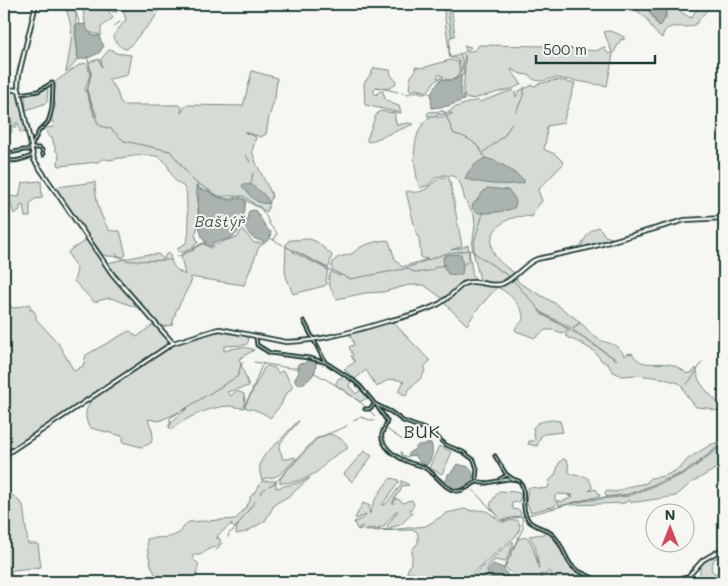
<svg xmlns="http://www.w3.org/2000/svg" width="728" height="586" font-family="Mali,sans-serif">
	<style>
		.green { fill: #d6dbd6; stroke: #7a8c85 }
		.water { fill: #aab3ae; stroke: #72847d }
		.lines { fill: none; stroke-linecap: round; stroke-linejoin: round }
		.stream { stroke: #72847d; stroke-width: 1 }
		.street-casing { stroke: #1f3d34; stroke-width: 5 }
		.secondary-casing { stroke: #1f3d34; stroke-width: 6 }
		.street { stroke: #f6f6f2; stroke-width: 1 }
		.secondary { stroke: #f6f6f2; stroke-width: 2.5 }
		.labels { text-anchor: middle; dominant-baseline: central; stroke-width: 4; stroke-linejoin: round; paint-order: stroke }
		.water-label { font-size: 16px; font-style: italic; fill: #425a52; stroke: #f6f6f2 }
		.quarter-label { font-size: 18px; letter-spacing: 1px; fill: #1f3d34; stroke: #f6f6f2 }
	</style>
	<rect width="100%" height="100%" fill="#f6f6f2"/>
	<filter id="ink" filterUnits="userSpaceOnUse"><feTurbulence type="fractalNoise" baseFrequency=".02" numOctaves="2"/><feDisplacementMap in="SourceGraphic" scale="10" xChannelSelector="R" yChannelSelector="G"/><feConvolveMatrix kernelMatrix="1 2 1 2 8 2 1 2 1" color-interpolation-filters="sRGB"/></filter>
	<g filter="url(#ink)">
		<g class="green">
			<path d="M56 4C64 4 77 8 76 18 76 23 75 28 75 33 77 51 82 60 66 72 68 60 73 38 71 27 70 21 68 16 67 11Z"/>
			<polygon points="74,4 104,4 113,18 101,27 101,35 88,32 86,28 83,10 89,5 83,8 78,7"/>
			<path d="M105 4H157L160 8 154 19 127 49C121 49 115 42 113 36L115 33 126 20 122 6 121 5 117 12H113L109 9Z"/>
			<path d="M443 4H451L455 36 450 37 449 55 450 57H453L465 52 466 49 464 45 471 47 467 52 475 50 479 45 546 46 596 51 604 47 606 51 609 54 612 52 604 32C611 29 617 34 624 37V40L621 39 613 54 607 86 558 78C546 78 538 86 529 75L521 74 511 69C513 74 518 78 521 84 514 90 504 90 495 93 486 95 477 99 467 99L463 93 465 68V55L463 76 460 75C455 80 449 80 442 79V77H444L439 74 437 78H441L434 82 427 93H420L418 89 411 91 409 88C410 82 409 76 415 72V67L422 68 450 60 458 62 459 66V71L461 70 459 61 454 58H450Z"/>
			<path d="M629 4H648L647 7 656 23 666 18V8L668 4H671L672 7 691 18 700 4H714C710 8 705 12 702 16 701 17 697 22 697 23 685 33 666 18 662 38L654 31 646 18Z"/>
			<path d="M109 50H113L115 53 131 55 127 75C121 77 112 78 108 80L116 89 120 101 124 105H180L182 107 181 113 185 107 188 105 243 106 252 71 277 78 275 98 269 117 266 134 261 137 244 132 256 137 252 151 257 165 272 195 267 212 237 196H219L195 188C199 198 198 212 198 224H197V230L195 235 198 242 193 247 182 253 178 251V248L186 243C191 233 188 220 187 209 186 203 188 195 185 189 183 184 177 184 174 179 169 170 167 159 156 156 143 153 122 158 109 160 104 158 102 159 98 162L59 166 58 164 59 154 56 151 52 138 48 136 45 128 53 127 54 123 52 122C52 116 52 109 56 106L54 101 55 82 79 65 85 63 88 66 90 75 85 89 94 114 93 116H97L87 91 91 74 89 62 99 59 102 67 101 59Z"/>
			<path d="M374 68 390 70 391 75 396 81 395 85C388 89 383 90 376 87L374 89V93L376 95 380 91H383L385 99 393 104 399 106 401 113 365 105 364 83 370 75Z"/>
			<path d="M561 80V81H567V83H575L563 123 547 126 546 140 544 148 545 150 555 154 564 163 538 190 542 201 533 212V215L532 217C510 212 482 230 494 254 499 263 507 267 514 273 500 282 498 285 480 280L472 247 475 225 474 215 465 200 461 185 458 180 453 176 444 175 435 178 428 186H425L421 188 419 186C413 164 410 134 429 117H446L452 114V113L442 115 438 114 437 116H428L427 114 429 112 443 111 445 113 451 111 453 108 477 100 480 102 513 90 515 92 516 97 519 91 533 85 534 86 537 85V84L551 81Z"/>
			<polygon points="46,89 48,90 47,102 44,104 26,110 25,96 39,92"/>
			<polygon points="4,91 14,92 17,94 26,132 24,133 20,132 18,123 16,123 16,127 13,127 10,115 12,132 9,134 4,135"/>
			<polygon points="380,111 395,113 395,119 397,125 408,123 414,124 369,142 367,141 367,139 376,115"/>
			<path d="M444 177 449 178 450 182 462 246 451 250 461 248 468 245 473 277H475L476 280 464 281 449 295 442 298 424 285H409L383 292 365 293 337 299C332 291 325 282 331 272L339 276 341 275C336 272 331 271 332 265 335 255 343 257 351 254 355 252 357 249 361 247 369 243 378 241 387 240L389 241 395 259 402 267 428 259 421 258 419 238 417 236 406 192 408 191C427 197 430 180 444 177Z"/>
			<polygon points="41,181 42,198 35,199 30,203 30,217 25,217 23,205 20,206 20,210 14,214 8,196 19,197 22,183"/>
			<path d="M95 182C95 199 100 216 109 230L112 231H120L126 255 124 257 106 256 103 255 56 190 57 187Z"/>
			<path d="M598 227 602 231 605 236 612 238 580 248C585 239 588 231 598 227Z"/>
			<path d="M242 229 254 243H265L259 247 244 285 189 277 192 280 176 311 172 325 161 327 107 263 143 255 158 254 164 259 166 254 170 253C171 266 175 269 185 275L181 257 183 254 194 250 192 249 202 243 211 248C219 243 229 238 237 238Z"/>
			<polygon points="85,237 109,268 143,310 114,299 109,298 94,302 74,281 77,270 68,253 70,250 84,242"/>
			<polygon points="310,239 317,242 332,255 329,267 328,268 293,250 293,252 328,270 326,279 327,284 324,286 293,294 287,279 285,272 286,245 288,241 291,240"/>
			<path d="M517 275V280L521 284 556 304 580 322 572 328 544 314 539 310 541 314 568 329 563 333 553 330H545L535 338 516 331 515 330 516 327C519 324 523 322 523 318 524 308 507 290 498 288L499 286 510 281Z"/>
			<polygon points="472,284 498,286 476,311 467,325 444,303 442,302 465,285"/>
			<polygon points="4,285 11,307 15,308 29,304 31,307 30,310 33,310 36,315 36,319 58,343 74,371 83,366 86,355 127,332 130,331 137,337 154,324 170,342 4,454 4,310 5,310 4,309"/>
			<path d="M390 322 395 324 430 361 425 366C426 382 409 382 406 396L398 391 404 382C392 377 388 379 377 387L366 370 355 379 344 369 355 362 351 356 353 355 349 347 354 345 353 341 349 334Z"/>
			<path d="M580 323C586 326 589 333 595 337 608 346 615 340 625 356L627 354 632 353C642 370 658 360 673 365 678 367 683 370 687 374L693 372 696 368C698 373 697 376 699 380 703 388 717 403 724 407V413L707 408 696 407 687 396 682 386 679 383 661 378 637 375 621 376 612 371 608 364 602 361 594 351 582 344 583 343H580C575 340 569 339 565 335L570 330 572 331 606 353 617 360 573 330V329Z"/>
			<path d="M222 331 247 336C250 340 248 342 246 345L225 346 224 348V351C235 348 243 345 254 350L239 359 249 386 227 392 231 396 235 392 237 391 244 394 245 402 244 408C238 408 233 406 228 406 210 407 184 418 171 430L169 428 172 421 188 408 159 421 148 419C151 428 155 433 151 443L142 447 122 442 124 438 122 436 91 428 88 425C83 413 87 404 96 396L169 349 171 345 213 333Z"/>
			<path d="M267 366 275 368 278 373 282 371 285 373 293 387 285 395 281 405 270 418C264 413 255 409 246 408L245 406 264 368Z"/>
			<polygon points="343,376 351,381 349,386 356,394 360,390 367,396 367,398 360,402 336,385 336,383 339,378 341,378"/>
			<path d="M552 420 560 421 563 432 544 434 541 436 537 446 528 444 529 441H534L535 440 533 428C537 421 545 421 552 420Z"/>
			<path d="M298 421H299L281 442 279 449 282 455V459H288L294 457 296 458C286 468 280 479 265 478L262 480C254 459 268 452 281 439 287 433 292 427 298 421Z"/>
			<path d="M328 434C336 435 343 439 347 445V449C340 452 332 457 327 462 324 465 322 468 318 471 308 479 294 483 280 483V479L289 468 294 464 297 460 317 439Z"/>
			<polygon points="724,438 724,442 691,468 679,475 630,494 608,497 606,496 605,492 608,491 616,492 631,486 641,484 647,483 650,478 665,476 680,468 688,459 694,455 710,445 719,442"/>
			<polygon points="724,444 724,464 691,483 676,496 637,502 631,502 628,500 625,503 571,505 573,503 584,501 629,496 675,478 691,470"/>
			<polygon points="439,446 452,452 442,474 429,468"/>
			<polygon points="364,451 372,456 352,482 344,474"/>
			<path d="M563 459C570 460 568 466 569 472 579 480 587 470 592 486V488L589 491 596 489 600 496 559 506 557 500 561 502 573 497 568 496 573 495 557 494 555 496V500L557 503 555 506 531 512H530L529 507 526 502 528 488C534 486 541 490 548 488L550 480 555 475 559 463Z"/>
			<path d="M310 478 289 496 275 504 265 521 246 532 236 534 237 527 239 524 235 528 231 525 232 523 222 532 218 535 217 539 218 537 220 539V543L216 547 211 548 200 555H193C191 560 197 562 199 564L197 570 196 582H160C151 570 147 554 147 539 156 537 169 539 177 534 183 532 183 525 189 522L236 519 246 507 250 501V497L257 490 262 481H276V488L301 482Z"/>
			<path d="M391 478 398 480 399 482 382 505 386 504 401 485V481H402L409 485 402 486 400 492H399L393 501V504L396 498 404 503 407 501 412 500 414 505 410 510 412 513V514L400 525 388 528 387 526 397 512V510L383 527 358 530V529L363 526 357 529 354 522 364 518 366 515 356 519 355 518 363 503 370 506 369 508 370 514C373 500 382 488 391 478Z"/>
			<polygon points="4,486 5,488 23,505 28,544 38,544 41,567 13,570 11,572 11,582 4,582"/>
			<polygon points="499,491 515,492 521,494 521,496 519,502 511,503 513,509 519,510 521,513 520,516 501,520 490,506 492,501"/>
			<path d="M464 509 470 510V511C488 508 488 512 501 522L517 520 519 522 520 526 519 531 515 537 500 549 463 582H415L412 576 414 572 407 574V572L412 560V550L418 543V534L416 531 412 530 365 531V530L398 529 426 526 447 513Z"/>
			<path d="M544 533H549C561 543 562 561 574 571 581 576 590 576 596 582H552L551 573 549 570 546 575 540 574 542 579H550L551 582H521L505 567 518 539 527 537 532 544 539 568 535 545 529 536 543 534Z"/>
			<polygon points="513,541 513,546 505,562 495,560 489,565 481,582 467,582 499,552"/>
			<polygon points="720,552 722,555 714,559 711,569 715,574 722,569 724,574 724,582 712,582 711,575 700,576 700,565 705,561"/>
		</g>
		<g class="water">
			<path d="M648 4H668C664 13 668 19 659 26L647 8Z"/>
			<path d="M85 24C87 30 90 35 96 36L99 35 100 39 104 46 99 53 90 57 78 60C78 48 75 37 76 25Z"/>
			<path d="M461 76V95L464 96V100L448 106 432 108C430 94 431 89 442 79 449 82 455 80 461 76Z"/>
			<path d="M485 158C500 161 512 171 524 180V183C504 186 484 184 465 179 468 169 476 163 485 158Z"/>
			<path d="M243 184 248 185 251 184C257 190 267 194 269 203 257 206 249 195 242 186Z"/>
			<path d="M196 185 199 189 208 191 218 197 228 200H233L240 198 245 199C246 204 245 209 244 215 241 234 233 240 215 242L212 246H207L202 237 199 226 198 193Z"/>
			<path d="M487 188 508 190C513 195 519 201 514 208 507 211 488 214 480 213 475 212 476 211 472 208L473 204C479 199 481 193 487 188Z"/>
			<path d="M255 210 268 230 271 232 270 238 266 242C254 239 251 239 245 227L249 211Z"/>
			<polygon points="461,254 463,266 462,274 460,275 448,274 444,268 443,257 447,255"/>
			<path d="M307 360H312L316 362C317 374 309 382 298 385L295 382V379L299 372 297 367 298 364 305 363Z"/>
			<path d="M428 443H431C434 450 432 459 427 465L421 464 415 455 410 456 408 455 411 451 414 450 418 445 427 444Z"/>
			<path d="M457 464 469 467C475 474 475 483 466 487 462 489 458 491 454 489 450 488 447 484 444 482L447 479 448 474 451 473Z"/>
			<path d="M493 564 504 568 509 578 507 580 490 582C487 574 485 571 493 564Z"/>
		</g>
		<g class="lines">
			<g class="stream">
				<polyline points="66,4 76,12 80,25"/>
				<polyline points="447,4 452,37"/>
				<polyline points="114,26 120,22"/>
				<polyline points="87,56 91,74 87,92 98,124 101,126 111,129 124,141 170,151 194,181 198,184 199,189"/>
				<path d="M455 80C461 69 467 67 459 53"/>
				<polyline points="377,87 398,92"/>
				<polyline points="402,93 408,94 422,90 431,94"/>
				<path d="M444 111 454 134C469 137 479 144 485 158"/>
				<polyline points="516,112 524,94 524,87"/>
				<polyline points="484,152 504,136 512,123"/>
				<polyline points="246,155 250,162"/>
				<polyline points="251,183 253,173"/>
				<polyline points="199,184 220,197 231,199 240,196 244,196 255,205 260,207 266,216 270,225 277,233 274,240"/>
				<polyline points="270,238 283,245"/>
				<polyline points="285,246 330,270"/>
				<polyline points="470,250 510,277"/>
				<path d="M474 253C472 238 481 226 483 212"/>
				<polyline points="116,254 125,260 132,261 171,260"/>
				<polyline points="177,257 205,243 206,241"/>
				<path d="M407 268C415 275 423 272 433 270L435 267 445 265"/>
				<polyline points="330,270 350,279 404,269 444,254 469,250 469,261 464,264"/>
				<polyline points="512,279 543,314 570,329"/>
				<polyline points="254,362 289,368 300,368"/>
				<path d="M313 372C333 383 360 399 375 416"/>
				<polyline points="687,384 695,374 702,362"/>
				<polyline points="244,406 251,393 261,367 264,364"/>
				<polyline points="354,420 360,417 374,421"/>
				<polyline points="168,426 170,425 170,418 238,376 241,364 243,363"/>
				<polyline points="385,428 404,441"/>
				<polyline points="401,452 402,455 406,457 411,455"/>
				<polyline points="269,486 275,483 315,439 345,427 347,425"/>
				<polyline points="470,487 485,503"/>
				<polyline points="260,494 262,491 266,488"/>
				<polyline points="486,504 503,521 524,516"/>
				<polyline points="528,515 589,499 626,495 635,492 685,472 696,465 724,442"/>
				<polyline points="228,537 229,533 234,530 255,501"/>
				<polyline points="216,550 222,543"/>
				<polyline points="504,568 523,528 522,516"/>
			</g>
			<g class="street-casing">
				<g id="street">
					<polyline points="20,94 38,91 52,83 53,86 52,108 50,116 48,122 39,131 32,145"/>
					<polyline points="31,148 39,148 42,150 43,155"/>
					<polyline points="4,154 24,150 30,150"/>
					<path d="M4 160C16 162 20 160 32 156"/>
					<path d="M304 321 325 362 353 380 361 387 375 404 391 412 403 421 430 431 446 445 463 452 470 457 474 460 477 469 476 478 478 482C488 487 508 474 519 481 528 487 519 509 529 521 535 527 545 528 552 534 562 542 564 557 572 566 579 574 591 574 598 582"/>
					<polyline points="256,337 257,345 270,353 309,358 324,362"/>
					<path d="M377 406 387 421C386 427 380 433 382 439 386 451 400 459 411 463 416 465 421 465 425 468 436 474 444 489 456 491 464 492 470 485 477 482"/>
					<polyline points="365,409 369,409 374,405"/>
					<polyline points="495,456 506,474 513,479"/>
					<polyline points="500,479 507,475"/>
				</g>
			</g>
			<g class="secondary-casing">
				<g id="secondary">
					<polyline points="36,4 19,74 18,85 34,160 113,275 173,343"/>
					<polyline points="4,89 18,90"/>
					<path d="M4 461 8 453 173 343 215 330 220 329 286 342C321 341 355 331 388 321 405 317 423 312 439 304 448 299 455 291 463 284 476 278 489 288 502 284 515 279 524 264 537 259L588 248 685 220 724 218"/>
					<polyline points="683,582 703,560 724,548"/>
				</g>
			</g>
			<use href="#street" class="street"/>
			<use href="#secondary" class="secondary"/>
		</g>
	</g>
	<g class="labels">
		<g class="water-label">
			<text x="220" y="220">Baštýř</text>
		</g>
		<g class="quarter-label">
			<text x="422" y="431">BUK</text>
		</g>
	</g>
	<rect width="728" height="586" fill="none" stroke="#f6f6f2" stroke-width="20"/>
	<rect x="10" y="10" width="708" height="566" fill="none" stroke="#1f3d34" stroke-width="2" filter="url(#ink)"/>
	<g transform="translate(670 528)"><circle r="24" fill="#f6f6f2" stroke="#a0aca6"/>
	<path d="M0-4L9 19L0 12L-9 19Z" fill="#d1495b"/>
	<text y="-8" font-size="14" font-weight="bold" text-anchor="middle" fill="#1f3d34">N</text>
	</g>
	<path d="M536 55v8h119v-8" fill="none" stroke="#1f3d34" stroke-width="2.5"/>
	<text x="543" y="55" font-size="15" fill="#1f3d34" stroke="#f6f6f2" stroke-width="4" paint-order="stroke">500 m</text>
</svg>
